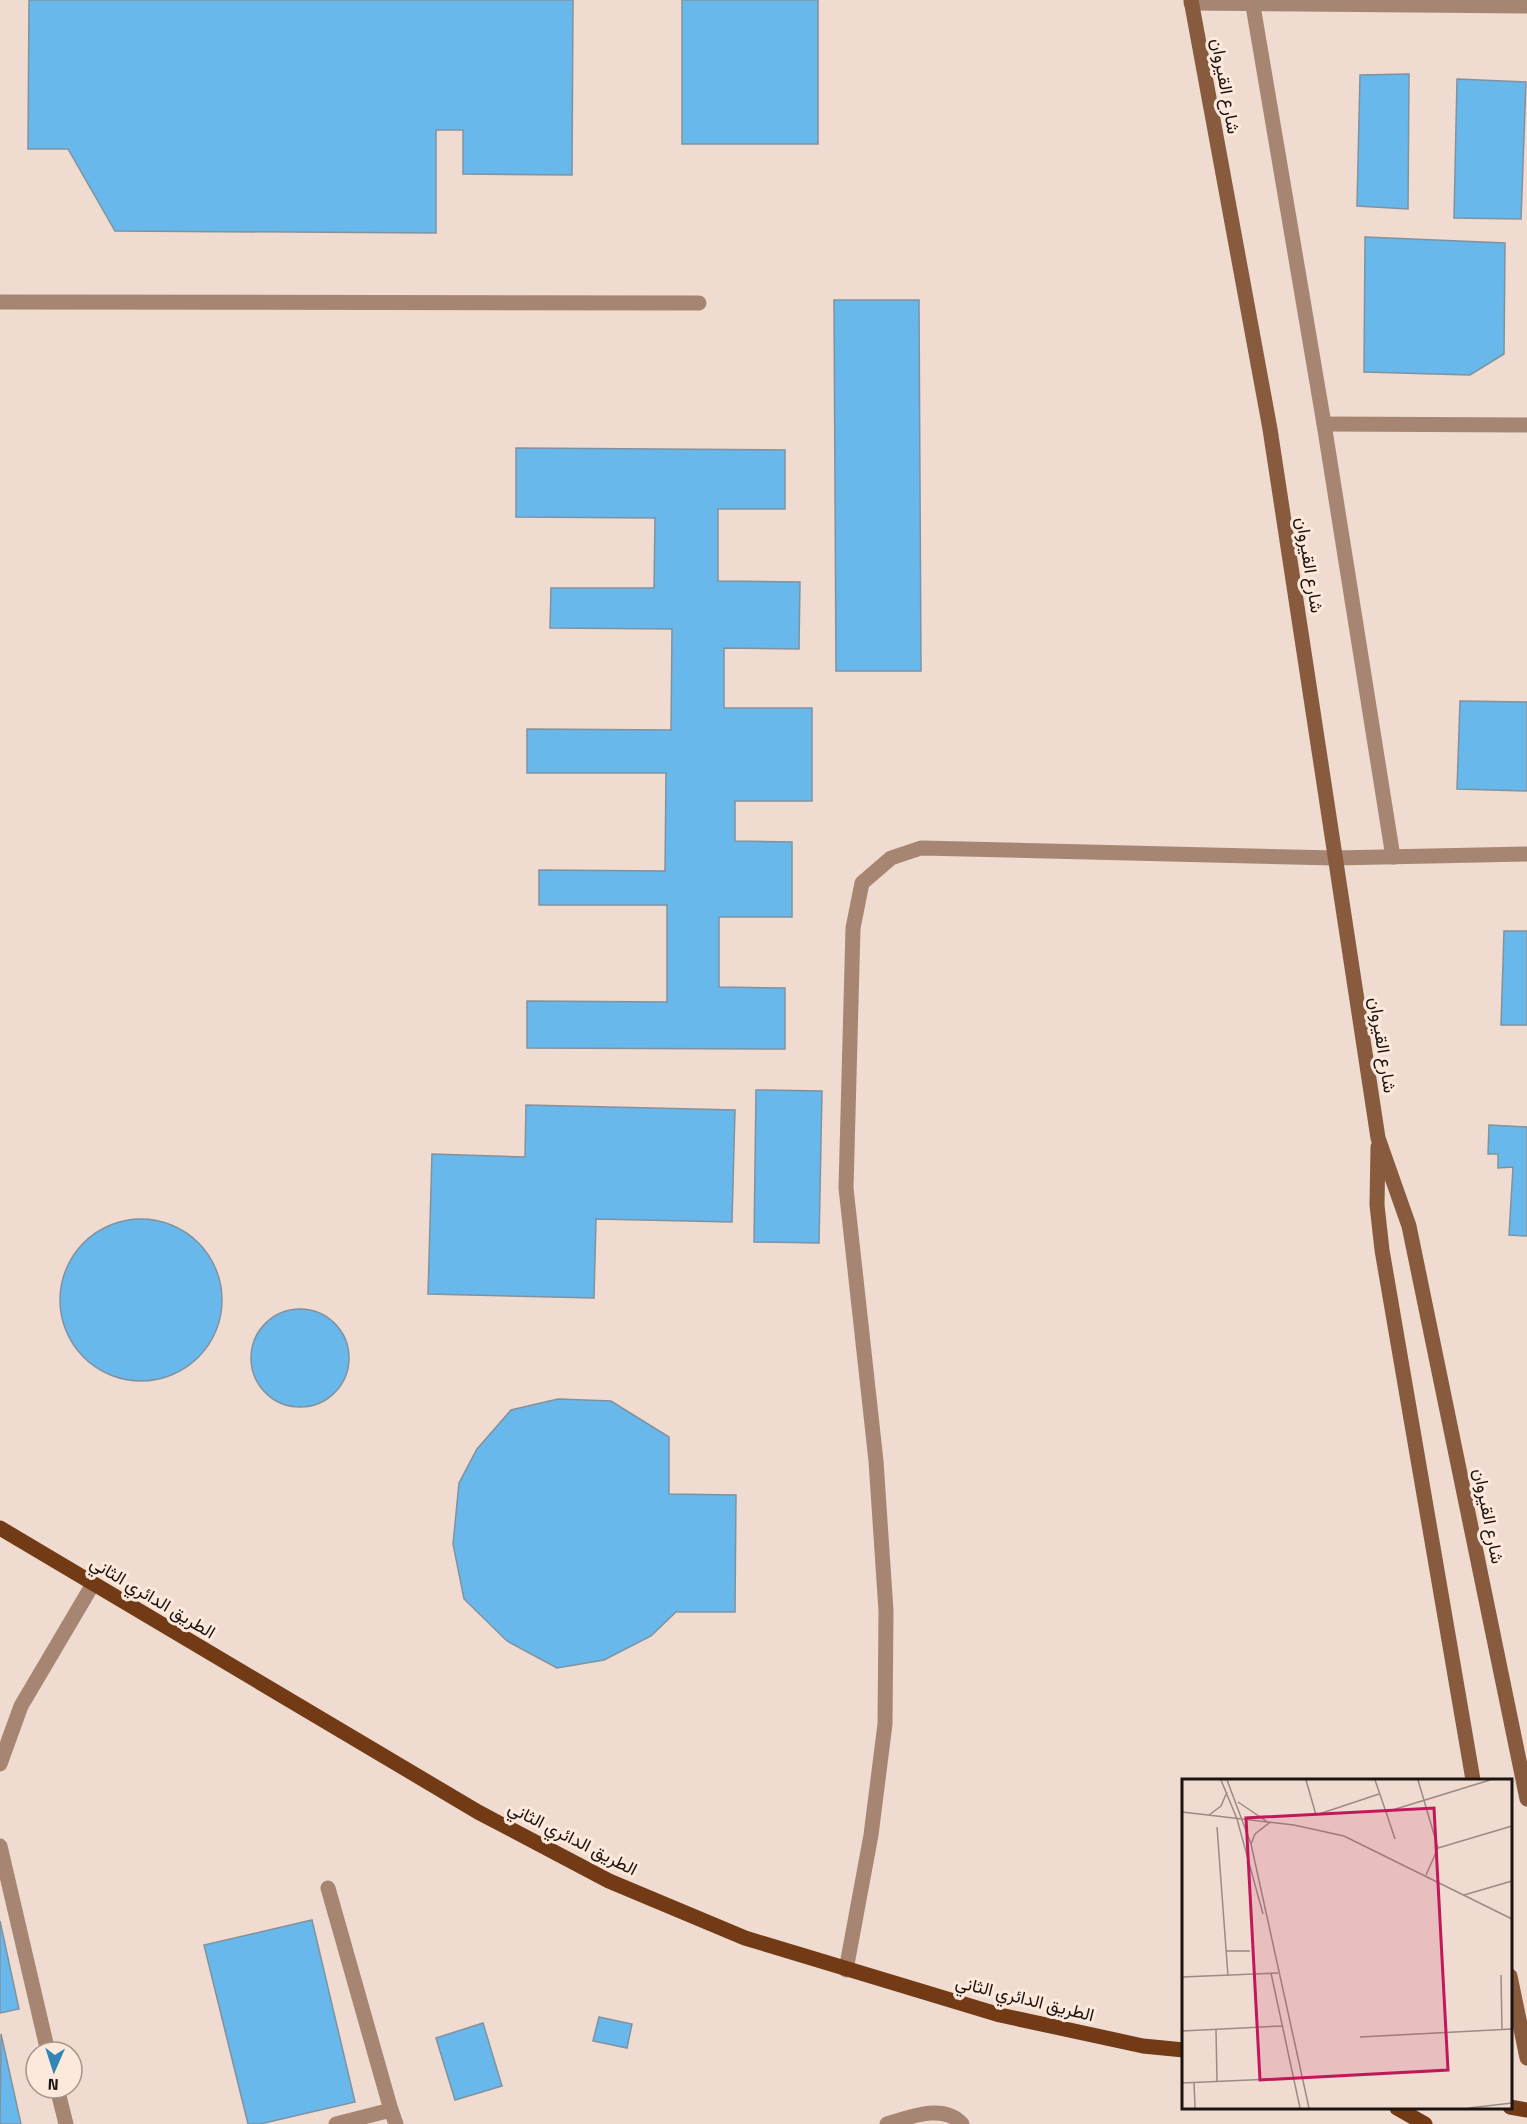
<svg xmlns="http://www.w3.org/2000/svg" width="1527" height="2124" font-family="'Titillium Web',Vazirmatn,sans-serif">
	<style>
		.building { fill: #68b8ec; stroke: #81929f; stroke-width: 1.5 }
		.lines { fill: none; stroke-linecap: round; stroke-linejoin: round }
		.service { stroke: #a68673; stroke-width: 15 }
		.minor { stroke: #a68673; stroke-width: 15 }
		.secondary { stroke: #885a3e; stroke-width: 15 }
		.primary { stroke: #723a15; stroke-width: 15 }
		.labels { text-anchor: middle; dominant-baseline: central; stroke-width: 6; stroke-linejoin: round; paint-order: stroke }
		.street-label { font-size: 18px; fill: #1b1410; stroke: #fde8dc }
		.inset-road { fill: none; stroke: #9a8b83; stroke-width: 1.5 }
		.view { fill: #c2185b; fill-opacity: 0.15; stroke: #c2185b; stroke-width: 3 }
		.inset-edge { fill: none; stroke: #1b1410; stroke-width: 3 }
	</style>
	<rect width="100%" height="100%" fill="#efdbcf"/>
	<g class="building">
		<polygon points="29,0 573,0 572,175 463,174 463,130 436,130 436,233 115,231 68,149 28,149"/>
		<rect x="682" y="0" width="136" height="144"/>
		<polygon points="1409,74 1408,209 1357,206 1360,75"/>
		<polygon points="1457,79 1526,82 1521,219 1454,218"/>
		<polygon points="1365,237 1505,243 1504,354 1470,375 1364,372"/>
		<polygon points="834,300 919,300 921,671 836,671"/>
		<polygon points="516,448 785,450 785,509 718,509 718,581 800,582 799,649 724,648 724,708 812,708 812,801 735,801 735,841 792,842 792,917 719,917 719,987 785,988 785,1049 527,1048 527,1001 667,1002 667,905 539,905 539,870 665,871 666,773 527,773 527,729 671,730 672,629 550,628 551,588 654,588 655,518 516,517"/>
		<polygon points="1460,701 1527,702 1527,791 1457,789"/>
		<polygon points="1504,931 1527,931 1527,1025 1501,1025"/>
		<polygon points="756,1090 822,1091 819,1243 754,1242"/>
		<polygon points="526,1105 735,1110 732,1222 596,1219 594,1298 428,1294 432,1154 525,1157"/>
		<polygon points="1489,1125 1527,1127 1527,1236 1509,1235 1513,1167 1498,1168 1498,1154 1488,1154"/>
		<circle cx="141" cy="1300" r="81"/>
		<circle cx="300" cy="1358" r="49"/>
		<polygon points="558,1399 611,1401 669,1437 669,1494 736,1495 735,1612 676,1612 651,1636 604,1660 557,1668 507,1641 464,1599 453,1544 459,1483 477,1449 511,1410"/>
		<polygon points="312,1920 355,2102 260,2124 248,2124 204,1945"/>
		<polygon points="0,1921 19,2009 0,2013"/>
		<polygon points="599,2017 632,2024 627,2048 593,2041"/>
		<polygon points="483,2023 502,2086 455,2100 436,2038"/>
		<polygon points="1,2034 21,2124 0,2124"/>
	</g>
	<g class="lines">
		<polyline class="service" points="846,1970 871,1835 885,1724 886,1611 876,1461 846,1188 853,928 862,883 891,858 921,848 1335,858"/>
		<g class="minor">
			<polyline points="1252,0 1324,424 1393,857"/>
			<polyline points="1191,3 1527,6"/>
			<polyline points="0,302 699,303"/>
			<polyline points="1324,424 1527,425"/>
			<polyline points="1335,858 1527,854"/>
			<polyline points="0,1764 21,1706 93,1584"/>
			<polyline points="0,1846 48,2052"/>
			<polyline points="328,1888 391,2110"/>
			<polyline points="57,2088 66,2124"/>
			<polyline points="336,2124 391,2110 396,2124"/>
			<path d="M887 2124C909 2117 944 2103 962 2124"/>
		</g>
		<g class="secondary">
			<polyline points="1191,0 1270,429 1378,1138 1409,1226 1527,1799"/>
			<polyline points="1378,1147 1377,1205 1382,1250 1473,1780"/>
			<polyline points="1510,1976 1527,2058"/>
		</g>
		<g class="primary">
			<polyline points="0,1528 478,1812 609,1881 745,1938 1000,2015 1143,2046 1184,2050"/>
			<polyline points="1510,2107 1527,2110"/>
			<polyline points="1397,2108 1425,2124"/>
		</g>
	</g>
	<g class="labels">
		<g class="street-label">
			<text transform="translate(1226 86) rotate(80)">شارع القيروان</text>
			<text transform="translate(1310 565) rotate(81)">شارع القيروان</text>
			<text transform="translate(1383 1045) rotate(81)">شارع القيروان</text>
			<text transform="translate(1489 1516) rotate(79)">شارع القيروان</text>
			<text transform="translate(153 1597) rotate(31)">الطريق الدائري الثاني</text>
			<text transform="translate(573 1838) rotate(27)">الطريق الدائري الثاني</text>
			<text transform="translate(1025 1998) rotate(14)">الطريق الدائري الثاني</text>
		</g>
	</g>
	<g transform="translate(1182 1779)">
		<rect width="330" height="330" fill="#efdbcf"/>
		<path class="inset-road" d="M39 1 55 40 81 135M45 1 69 65 127 329M124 1 134 36 197 15M193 1 204 33 308 1M236 1 256 69 244 96M56 23 87 44 73 55 69 65M0 33 112 46 162 57 330 140M204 33 213 60M27 36 39 27 45 13M35 48 46 197M256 69 330 47M282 116 330 102M44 172H68M89 194 118 329M319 196 320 251M0 198 96 194M34 251 35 302M0 252 100 247M178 258 330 250M12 303 13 329M0 304 112 299M287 329 330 324"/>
		<path class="view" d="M252 29 266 291 78 301 64 39Z"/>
		<rect width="330" height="330" class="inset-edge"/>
	</g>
	<g transform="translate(54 2070) rotate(183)"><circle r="28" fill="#fde8dc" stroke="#a3938a" stroke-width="1.5"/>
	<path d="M0-4.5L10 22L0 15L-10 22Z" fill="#3385b6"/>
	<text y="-9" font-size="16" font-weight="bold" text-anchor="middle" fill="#1b1410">N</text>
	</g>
</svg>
